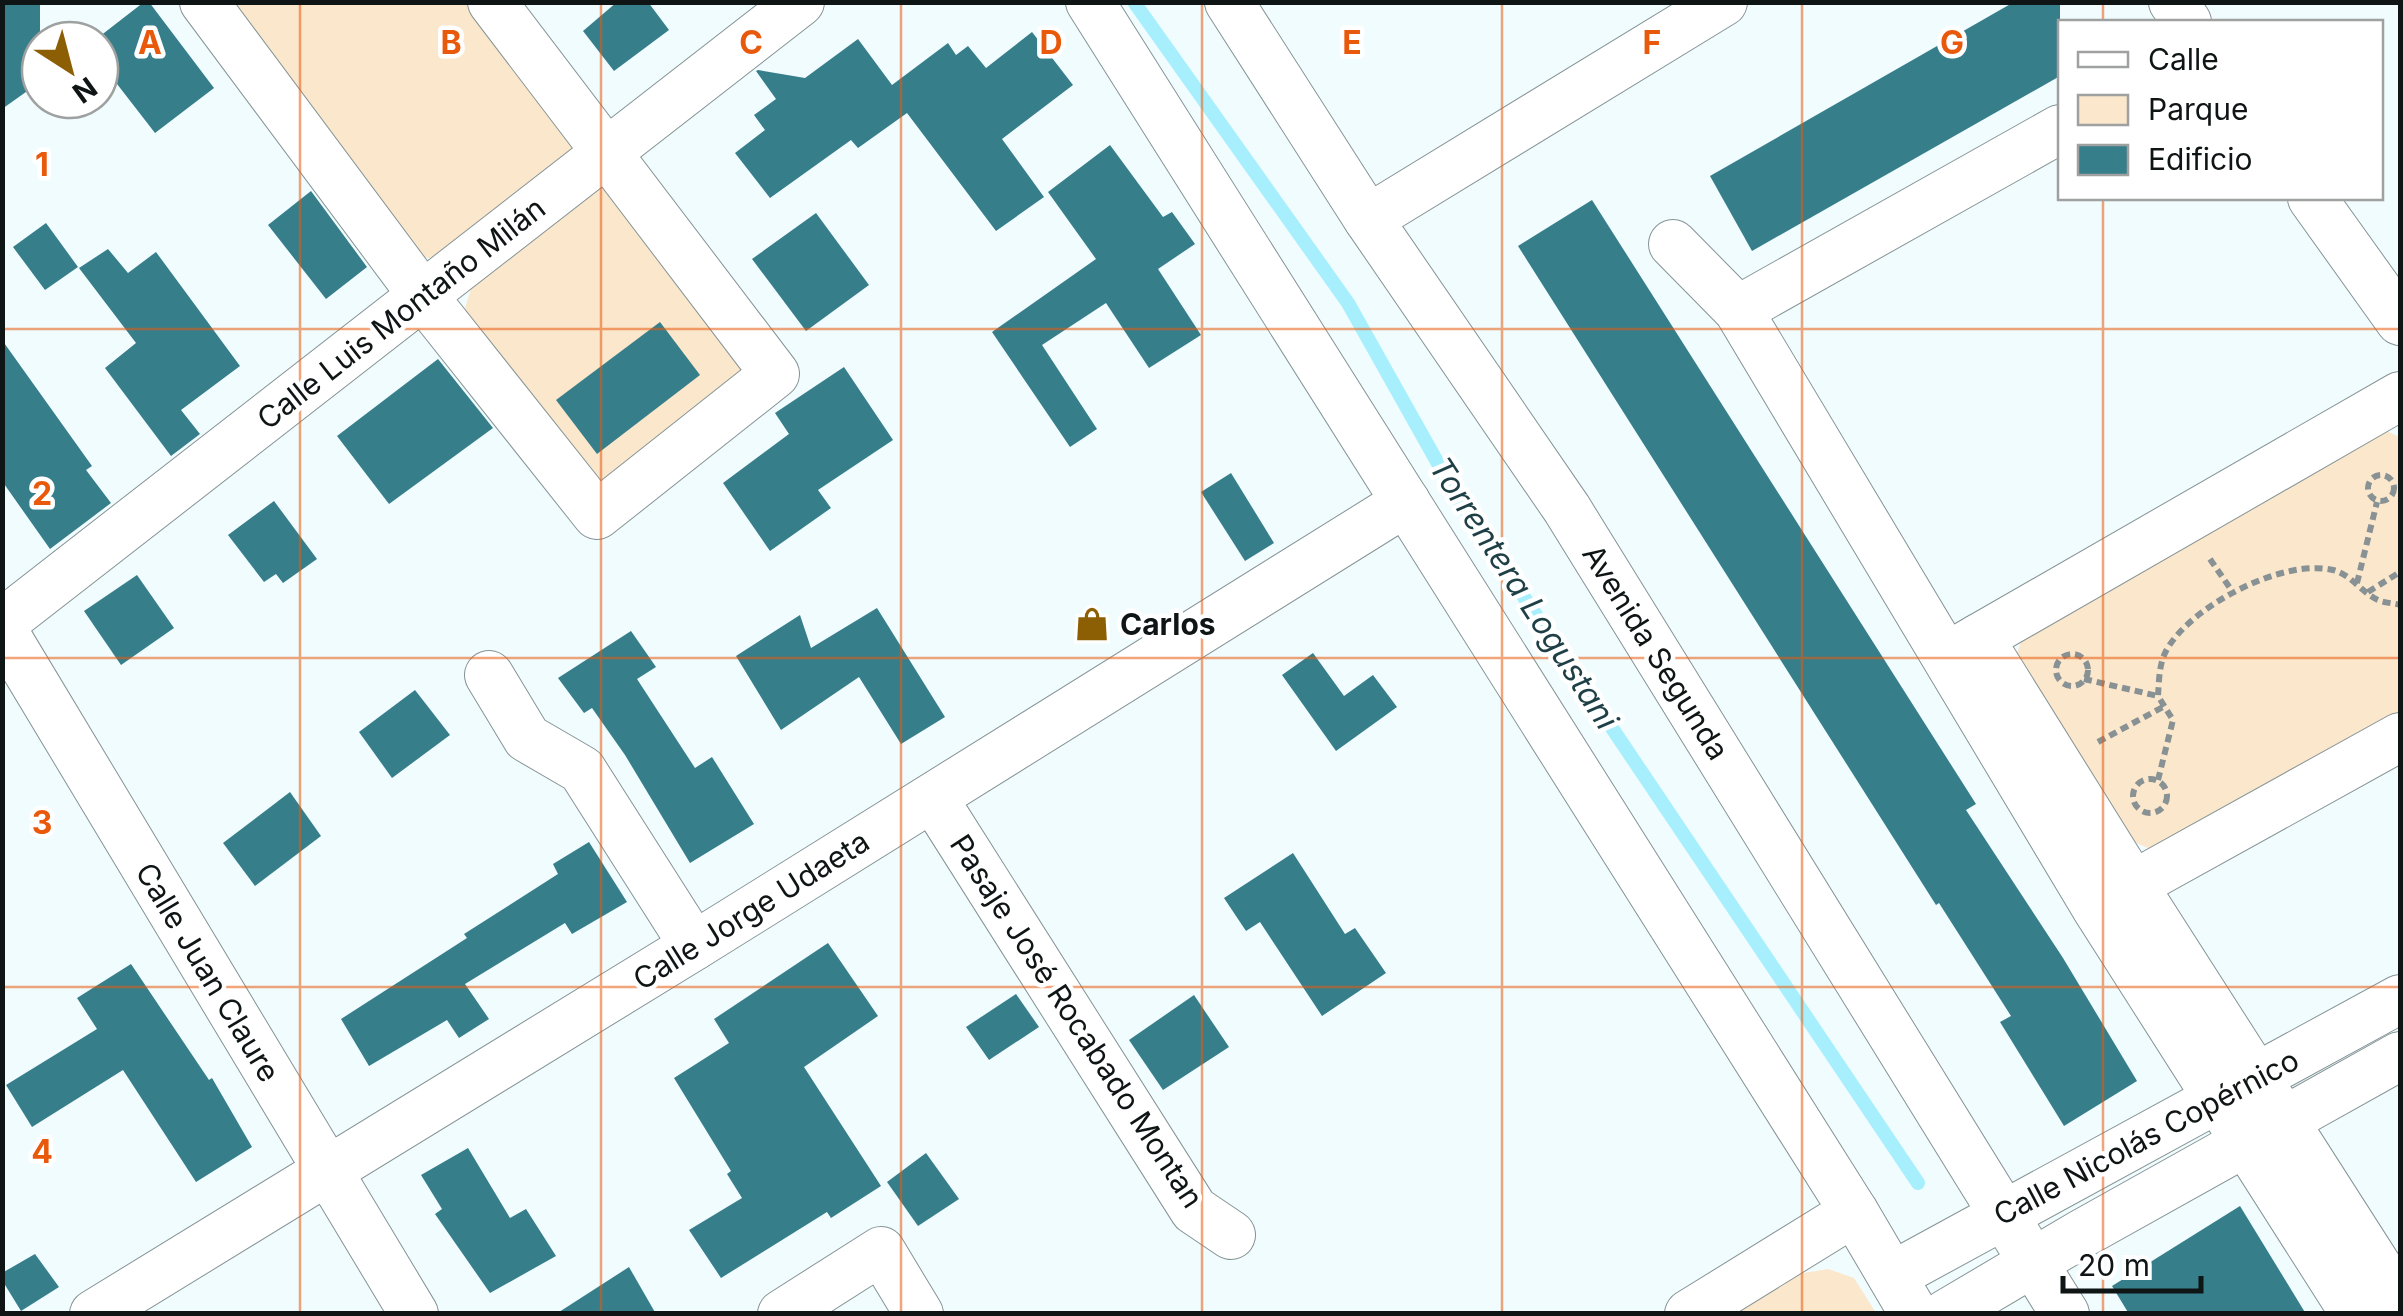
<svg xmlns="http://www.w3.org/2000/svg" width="2403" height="1316" font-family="Inter,sans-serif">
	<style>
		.green { fill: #fbe7cc }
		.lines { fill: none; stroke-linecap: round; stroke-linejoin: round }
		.stream { stroke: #a8effd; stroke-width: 14 }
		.building { fill: #377e8b }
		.minor-casing { stroke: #869496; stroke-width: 50 }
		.path { stroke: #889193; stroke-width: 6; stroke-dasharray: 8 5; stroke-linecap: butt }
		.minor { stroke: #fff; stroke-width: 48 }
		.grid { fill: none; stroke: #e8590c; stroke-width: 2.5; stroke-opacity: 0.55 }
		.labels { text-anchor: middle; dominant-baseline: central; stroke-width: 9; stroke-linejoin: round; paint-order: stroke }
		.street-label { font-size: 30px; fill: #0f1415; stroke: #fff }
		.poi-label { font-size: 30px; font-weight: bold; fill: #0f1415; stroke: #fff; text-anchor: start }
		.water-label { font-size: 32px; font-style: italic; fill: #1d3f45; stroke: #fff }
		.grid-label { font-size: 32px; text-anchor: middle; font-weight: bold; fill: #e8590c; stroke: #fff; stroke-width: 9; stroke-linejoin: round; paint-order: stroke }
	</style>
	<rect width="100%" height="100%" fill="#f0fcfe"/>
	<g class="green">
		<polygon points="218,3 482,3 576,139 570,152 442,254 430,258 418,257"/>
		<polygon points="603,188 611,189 748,367 605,480 592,478 470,322 465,308 473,282 591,191"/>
		<polygon points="2384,430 2400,437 2400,717 2151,849 2124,838 2016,655 2021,642 2039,624"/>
		<polygon points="1828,1269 1854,1278 1876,1313 1734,1314 1798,1274"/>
	</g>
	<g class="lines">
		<polyline class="stream" points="1134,2 1348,303 1458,499 1918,1183"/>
	</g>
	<g class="building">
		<polygon points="2,2 40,2 40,82 2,109"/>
		<polygon points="144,2 149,2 214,88 155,133 100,62 100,40 95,40"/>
		<polygon points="617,2 648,2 669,30 614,71 583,31"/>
		<polygon points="2014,2 2060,2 2060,76 1752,251 1710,176"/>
		<polygon points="1032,32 1073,85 1002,139 1044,197 996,231 907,113 858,148 851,140 770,198 735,153 765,130 754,115 776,99 756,71 758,70 805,78 858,39 892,85 948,43 956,55 968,46 986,68"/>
		<polygon points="1110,145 1163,217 1172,212 1195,244 1158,269 1201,335 1149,368 1106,303 1042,345 1097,429 1070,447 992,332 1096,259 1048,192"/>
		<polygon points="311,191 367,267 326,299 268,225"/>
		<polygon points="1592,200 1976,804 1966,810 2063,958 2137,1081 2064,1126 2000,1022 2011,1016 1939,903 1936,905 1518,246"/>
		<polygon points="816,213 869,285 806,331 752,259"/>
		<polygon points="46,223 78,267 45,290 13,247"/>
		<polygon points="108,249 128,273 156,252 240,366 181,410 200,434 171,456 105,368 136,343 79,268"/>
		<polygon points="660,322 700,375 597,454 556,400"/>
		<polygon points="2,340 92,466 86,470 111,503 50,549 2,481"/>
		<polygon points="438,359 493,428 389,504 337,436"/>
		<polygon points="844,367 893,440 818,490 831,508 770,551 723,483 789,434 775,413"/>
		<polygon points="1231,473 1274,543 1245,561 1201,492"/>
		<polygon points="274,501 317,559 283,583 276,574 264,582 228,535"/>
		<polygon points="137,575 174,628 121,665 84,611"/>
		<polygon points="877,608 945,717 901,744 859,677 781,730 736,656 800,615 811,648"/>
		<polygon points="631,631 656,667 637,679 695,768 712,757 754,824 690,863 625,755 592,708 584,713 558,678"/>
		<polygon points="1313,653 1344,696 1373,675 1397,707 1336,751 1282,675"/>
		<polygon points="415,690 450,735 392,778 359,732"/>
		<polygon points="290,792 321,836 255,886 223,843"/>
		<polygon points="589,842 627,902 572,934 565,923 465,984 489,1019 459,1038 447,1020 369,1066 341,1019 467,938 464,934 558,874 553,864"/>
		<polygon points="1293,853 1345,934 1355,928 1386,973 1322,1016 1260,922 1246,931 1224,898"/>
		<polygon points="828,943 878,1016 804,1067 881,1186 831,1218 827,1212 721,1278 689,1230 742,1198 727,1174 731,1171 674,1078 729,1043 714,1019"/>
		<polygon points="131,964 209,1080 212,1078 252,1147 196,1182 123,1070 32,1127 6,1085 97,1029 77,998"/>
		<polygon points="1016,994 1039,1027 989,1060 966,1027"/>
		<polygon points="1194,995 1229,1047 1163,1090 1129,1040"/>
		<polygon points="468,1148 510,1218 526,1209 556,1256 490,1293 435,1214 442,1209 421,1175"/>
		<polygon points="926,1153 959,1199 918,1226 887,1182"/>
		<polygon points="2240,1206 2306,1314 2129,1314 2112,1286"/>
		<polygon points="35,1254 59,1287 21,1311 2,1280 2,1273"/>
		<polygon points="629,1267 656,1314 556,1314"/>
	</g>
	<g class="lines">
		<g class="minor-casing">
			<g id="minor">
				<polyline points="204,2 423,296 597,515 775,374 492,2"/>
				<polyline points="1090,2 1854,1212 1914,1314"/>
				<polyline points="1229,2 1368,219 1567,509 2065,1314"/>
				<polyline points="2173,2 2187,22"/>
				<polyline points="2312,198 2400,321"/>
				<polyline points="1368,219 1723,2"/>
				<polyline points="1673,244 1738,310 2095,906 2355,1314"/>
				<polyline points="1738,310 2060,129"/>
				<polyline points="2,623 800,2"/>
				<polyline points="2,629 414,1314"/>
				<polyline points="1979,638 2133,885 2400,1302"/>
				<polyline points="1953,653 2400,396"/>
				<polyline points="489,675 527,738 582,770 694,946"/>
				<polyline points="933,798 1194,1210 1231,1235"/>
				<polyline points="2106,900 2400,737"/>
				<polyline points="1892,1276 2400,999"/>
				<polyline points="94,1314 694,946 1406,502"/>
				<polyline points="782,1314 881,1251 919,1314"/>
				<polyline points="1689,1314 1854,1212"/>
				<polyline points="1946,1314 2083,1233 2400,1056"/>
			</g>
		</g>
		<g class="path">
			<circle cx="2381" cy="488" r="13"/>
			<polyline points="2210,559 2232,591"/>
			<polyline points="2357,583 2377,502"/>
			<polyline points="2368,592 2400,572"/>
			<circle cx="2072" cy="670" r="16"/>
			<polyline points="2084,679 2158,696"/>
			<polyline points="2098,742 2163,707"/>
			<circle cx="2150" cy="796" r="17"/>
			<path d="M2158 780 2173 720 2158 696C2159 681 2159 664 2166 651 2190 606 2283 558 2333 570 2352 575 2362 593 2378 600 2384 603 2394 603 2400 605"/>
		</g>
		<use href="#minor" class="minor"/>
	</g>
	<path class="grid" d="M300 2V1314M601 2V1314M901 2V1314M1202 2V1314M1502 2V1314M1802 2V1314M2103 2V22M2103 198V1314M2 329H2400M2 658H2400M2 987H2400"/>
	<defs>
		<g id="shop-bare" transform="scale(2.7)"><path d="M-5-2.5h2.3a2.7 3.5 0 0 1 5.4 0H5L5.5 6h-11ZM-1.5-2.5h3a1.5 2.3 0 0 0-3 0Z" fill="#8d5f05" stroke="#fff" stroke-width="2.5" paint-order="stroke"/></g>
	</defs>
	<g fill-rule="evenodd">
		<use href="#shop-bare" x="1092" y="624"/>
	</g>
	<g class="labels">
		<g class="street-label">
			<text transform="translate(401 313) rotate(-38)">Calle Luis Montaño Milán</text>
			<text transform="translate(1656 652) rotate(58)">Avenida Segunda</text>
			<text transform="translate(751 910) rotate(-32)">Calle Jorge Udaeta</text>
			<text transform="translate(208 972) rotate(59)">Calle Juan Claure</text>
			<text transform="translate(1077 1021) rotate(57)">Pasaje José Rocabado Montan</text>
			<text transform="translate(2146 1137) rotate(-28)">Calle Nicolás Copérnico</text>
		</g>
		<g class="poi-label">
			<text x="1120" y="624">Carlos</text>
		</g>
		<g class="water-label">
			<text transform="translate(1524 593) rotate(57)">Torrentera Logustani</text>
		</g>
	</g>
	<g class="grid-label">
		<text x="150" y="54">A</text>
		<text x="451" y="54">B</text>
		<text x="751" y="54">C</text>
		<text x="1051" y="54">D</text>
		<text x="1352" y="54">E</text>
		<text x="1652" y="54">F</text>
		<text x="1952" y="54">G</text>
		<text x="42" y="176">1</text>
		<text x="42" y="505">2</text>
		<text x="42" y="834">3</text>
		<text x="42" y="1163">4</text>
	</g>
	<rect width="2403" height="1316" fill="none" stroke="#0f1415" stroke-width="10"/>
	<rect x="2058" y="20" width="325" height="180" fill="#ffffff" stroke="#9fa1a1" stroke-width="2.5"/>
	<rect x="2078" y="52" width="50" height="15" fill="#ffffff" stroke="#9fa1a1" stroke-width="2.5"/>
	<text x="2148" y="70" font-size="30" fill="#0f1415">Calle</text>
	<rect x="2078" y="95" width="50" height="30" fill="#fbe7cc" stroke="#9fa1a1" stroke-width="2.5"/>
	<text x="2148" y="120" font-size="30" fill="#0f1415">Parque</text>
	<rect x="2078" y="145" width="50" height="30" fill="#377e8b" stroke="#9fa1a1" stroke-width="2.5"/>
	<text x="2148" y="170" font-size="30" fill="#0f1415">Edificio</text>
	<g transform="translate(70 70) rotate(144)"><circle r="48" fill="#ffffff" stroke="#9fa1a1" stroke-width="2.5"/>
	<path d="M0-8L18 38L0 25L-18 38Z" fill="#8d5f05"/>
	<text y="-15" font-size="28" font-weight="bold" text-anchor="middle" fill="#0f1415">N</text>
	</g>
	<path d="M2063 1276v15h138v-15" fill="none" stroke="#0f1415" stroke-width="5"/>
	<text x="2078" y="1276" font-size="30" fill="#0f1415" stroke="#ffffff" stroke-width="8" paint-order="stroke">20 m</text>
</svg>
